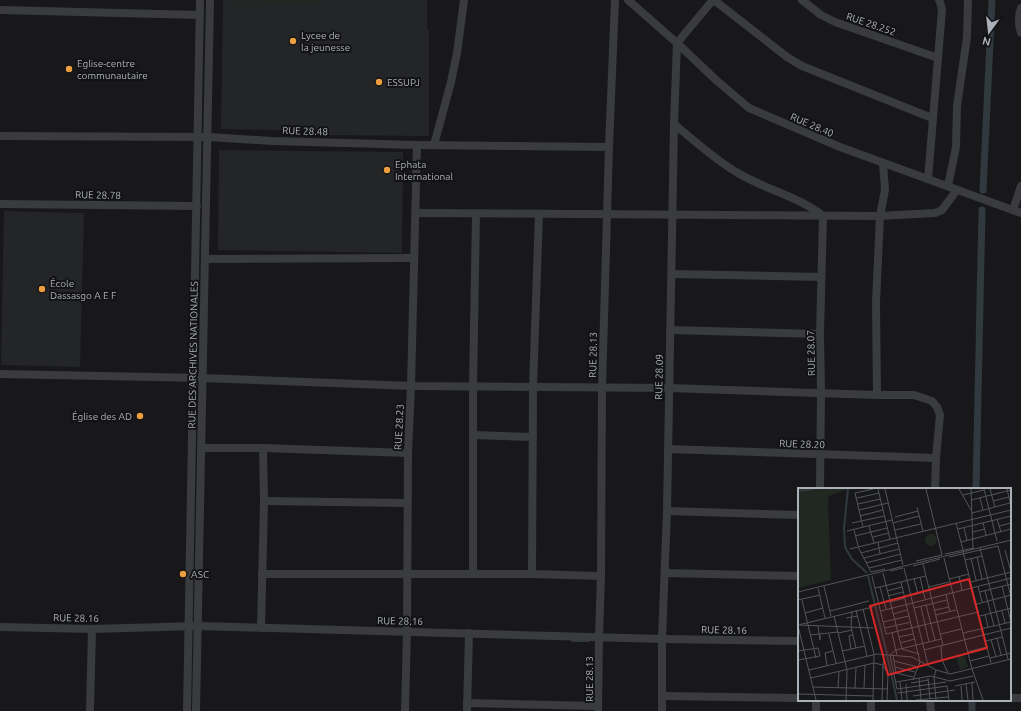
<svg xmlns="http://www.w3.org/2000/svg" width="1021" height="711" font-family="Ubuntu,sans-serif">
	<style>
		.built { fill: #242527 }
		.pitch { fill: #202821 }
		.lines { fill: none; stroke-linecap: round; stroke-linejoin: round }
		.stream { stroke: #2f393e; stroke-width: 2 }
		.canal { stroke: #2f393e; stroke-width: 7 }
		.minor { stroke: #393b3f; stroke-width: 8 }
		.poi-dot { fill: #eb9f40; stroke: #131315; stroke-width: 1.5 }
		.labels { text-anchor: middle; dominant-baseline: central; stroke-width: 4; stroke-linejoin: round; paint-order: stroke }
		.street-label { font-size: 10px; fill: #abb1b9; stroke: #131315 }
		.poi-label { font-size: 10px; fill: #abb1b9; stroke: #131315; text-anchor: start }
		.inset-river { fill: none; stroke: #2f393e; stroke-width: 2 }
		.inset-road { fill: none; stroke: #53555a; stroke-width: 1 }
		.view { fill: #d62828; fill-opacity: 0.15; stroke: #d62828; stroke-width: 2 }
		.inset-edge { fill: none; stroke: #abb1b9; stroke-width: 2 }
	</style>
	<rect width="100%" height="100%" fill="#18181a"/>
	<g class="built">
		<polygon points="223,0 427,0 427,29 429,30 429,136 329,135 329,131 221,129"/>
		<polygon points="219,150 403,152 402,253 218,250"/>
		<polygon points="4,211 84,213 80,367 1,365"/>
	</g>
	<polygon class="pitch" points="235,0 319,0 319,3 235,1"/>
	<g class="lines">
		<polyline class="stream" points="572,641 589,641"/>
		<g class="canal">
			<polyline points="983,190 992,0"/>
			<polyline points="976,489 982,210"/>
			<polyline points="972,711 972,700"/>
		</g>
		<g class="minor">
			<polyline points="628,0 677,43 716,80 749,108 840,147 1021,213"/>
			<polyline points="714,0 787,57 802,66 932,118"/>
			<polyline points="802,0 821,15 835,22 938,58"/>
			<path d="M1021 8C1018 17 1018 24 1021 33"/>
			<polyline points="0,10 200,15"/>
			<path d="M674 124C695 141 715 160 738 173 766 190 798 196 823 216L820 334 821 393 820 489"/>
			<polyline points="0,136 208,137 273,141 417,145 609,147"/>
			<polyline points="434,145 451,82 457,53 464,0"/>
			<polyline points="928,179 942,10 940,2 939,0"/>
			<polyline points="948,186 956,147 957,106 967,37 968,0"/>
			<polyline points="0,204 197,206"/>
			<polyline points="1013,210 1021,186"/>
			<polyline points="416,213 880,216 935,213 942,210 957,190"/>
			<polyline points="205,259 414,258"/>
			<polyline points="672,274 821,277"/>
			<polyline points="670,330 820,334"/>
			<polyline points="0,374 203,378 411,386 669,388 877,395 914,395 932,401 937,407 940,415 936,458 935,489"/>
			<polyline points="877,395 876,302 880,216 885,190 883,163"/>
			<polyline points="473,435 533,437"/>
			<polyline points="201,448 263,448 408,453"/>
			<polyline points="668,449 936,458"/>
			<polyline points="264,501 407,503"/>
			<polyline points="667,511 799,515"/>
			<polyline points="473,573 473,387 476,214"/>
			<polyline points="665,573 799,576"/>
			<polyline points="262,574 532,574 601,576"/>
			<polyline points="532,574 533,387 539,214"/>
			<polyline points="0,627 92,629 198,626 662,639 799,641"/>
			<polyline points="261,628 264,501 263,448"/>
			<polyline points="662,696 799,698"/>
			<polyline points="1010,698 1021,698"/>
			<polyline points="816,700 816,711"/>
			<polyline points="930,700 931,711"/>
			<polyline points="467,703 598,706"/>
			<polyline points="90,711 92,629"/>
			<polyline points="187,711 200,0"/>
			<polyline points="196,711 210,0"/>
			<polyline points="405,711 407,631 408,453 411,386 417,145"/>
			<polyline points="467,711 469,633"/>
			<polyline points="598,711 599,636 601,576 602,388 609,147 615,0"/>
			<polyline points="662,711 662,639 667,511 674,124 677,43 713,0"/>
			<polyline points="871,711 871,700"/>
		</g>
	</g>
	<g class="poi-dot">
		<circle cx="293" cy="41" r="4"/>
		<circle cx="69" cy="69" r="4"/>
		<circle cx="379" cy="82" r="4"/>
		<circle cx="387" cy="170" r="4"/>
		<circle cx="42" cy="289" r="4"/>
		<circle cx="140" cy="416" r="4"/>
		<circle cx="183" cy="574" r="4"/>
	</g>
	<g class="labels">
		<g class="street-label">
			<text transform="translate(871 24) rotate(19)">RUE 28.252</text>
			<text transform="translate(812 125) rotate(23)">RUE 28.40</text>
			<text transform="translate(305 131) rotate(2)">RUE 28.48</text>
			<text transform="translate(98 195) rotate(1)">RUE 28.78</text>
			<text transform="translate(811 353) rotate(-91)">RUE 28.07</text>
			<text transform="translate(193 355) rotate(-89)">RUE DES ARCHIVES NATIONALES</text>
			<text transform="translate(593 355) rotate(-89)">RUE 28.13</text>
			<text transform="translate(659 377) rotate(-89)">RUE 28.09</text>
			<text transform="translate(399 427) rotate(-87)">RUE 28.23</text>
			<text transform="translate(802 444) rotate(2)">RUE 28.20</text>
			<text transform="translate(76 618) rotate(1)">RUE 28.16</text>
			<text transform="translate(400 621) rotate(1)">RUE 28.16</text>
			<text transform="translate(724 630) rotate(1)">RUE 28.16</text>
			<text transform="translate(589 679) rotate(-90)">RUE 28.13</text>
		</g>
		<g class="poi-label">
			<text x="301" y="35">Lycee de<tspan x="301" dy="12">la jeunesse</tspan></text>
			<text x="77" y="63">Eglise-centre<tspan x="77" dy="12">communautaire</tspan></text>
			<text x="387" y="82">ESSUPJ</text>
			<text x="395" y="164">Ephata<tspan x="395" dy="12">International</tspan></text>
			<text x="50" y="283">École<tspan x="50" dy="12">Dassasgo A E F</tspan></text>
			<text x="132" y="416" text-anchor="end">Église des AD</text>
			<text x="191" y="574">ASC</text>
		</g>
	</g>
	<g transform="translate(798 488)">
		<rect width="213" height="213" fill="#18181a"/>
		<path d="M0 1H50L31 8 30 14 33 92 0 100Z" fill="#202821"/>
		<path d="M127 52a6 6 0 1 1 12 0a6 6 0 1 1-12 0ZM166 166 170 179 162 182 158 168Z" fill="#202821"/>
		<path class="inset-river" d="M50 1 46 40 47 59 54 71 69 85M0 3 15 1M70 88 89 166M89 167 99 212"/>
		<path class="inset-road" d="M80 1 92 51M87 1 105 77M128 1 144 67M161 1 173 22M173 1 175 60M186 1 199 53M192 1 197 19M209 1 213 18M165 7 186 2M59 10 81 5M182 10 185 22M173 12 213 2M195 13 211 9M60 16 82 11M119 19 125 43M61 22 90 15M174 25 212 15M62 28 85 22M97 29 120 23M199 31 203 44M54 35 86 28M95 35 121 28M158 35 165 62M185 35 188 47M71 38 76 55M201 38 213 35M65 39 57 5 75 1M166 40 169 52M160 41 213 28M56 42 61 61 73 84M97 42 123 36M49 43 94 32M175 44 187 41M57 48 89 40M75 49 91 45M80 54 82 66M163 54 213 41M200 58 213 109M182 60 210 171M52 61 213 22M207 62 213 84M165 64 193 175M63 65 100 55M147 66 176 60M151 69 200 58M179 69 184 91M66 70 101 61M146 70 174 181 185 212M173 70 178 92M167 72 184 68M118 73 144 67M68 75 103 66M125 76 145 157M115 78 142 71M71 80 104 72M106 80 130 177M92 83 105 80M73 84 87 81M85 85 104 161 121 166M74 88 88 146 180 124M161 88 164 102M122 89 127 111M116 91 120 106M151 91 171 86M103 94 122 174 115 192M173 94 213 84M26 98 33 128M180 98 184 114M204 98 213 134M82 99 88 121M131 99 151 94M20 100 27 130M77 100 128 88M89 103 104 99M187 103 196 138M0 104 213 52M182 104 213 96M148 106 152 124M113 107 126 104M90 108 105 104M0 112 22 107M4 112 18 170M92 114 107 110M179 116 213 107M128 117 137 152M123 119 131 154M116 120 149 112M65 121 76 166 75 212M58 122 69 168M137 122 151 119M32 123 71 113M54 123 53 139 58 160M83 123 213 90M204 123 207 135M7 125 25 120M95 126 109 122M187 126 190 139M138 127 158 122M36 128 49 182 48 212M182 128 213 120M48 130 60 128M85 134 111 128M0 137 75 119M2 137 75 140M0 138 18 212M20 138 22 152V147M87 140 113 134M40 145 54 142M94 145 99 167M165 145 213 134M31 146 38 175M143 146 163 141M12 147 40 144M101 149 115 146M199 150 203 167M193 152 198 168M188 153 204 149M102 155 117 151M143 158 144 172 150 185M53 161 51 148 55 147M126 162 213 140M0 163 20 160 22 168 0 172M44 163 67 158M169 164 189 159M86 166 85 178 90 185 89 212M92 167 99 201 148 194M92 167 98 162 143 151M95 167 98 185 115 189M192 170 213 165M96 173 120 179M172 173 191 168M29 177 27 165 35 163M97 179 117 184M11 182 79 166 114 169 138 182 152 186 213 171M138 182 136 189 138 212M13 190 76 175 85 177M121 190 123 212M130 190 132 211M98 194 133 188 152 193 175 188M102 194 104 212M113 195 130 192M174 195 175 212M108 196 109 212M168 196 170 212M149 198 151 212M157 198 177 194M163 198 164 212M15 199 90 201M40 199 41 184M57 200 58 180M66 200 67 177M100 205 149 198M0 206 75 208M115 208 157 202M84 212 85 178M118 212 150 209"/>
		<path class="view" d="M171 91 189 160 90 187 72 118Z"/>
		<rect width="213" height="213" class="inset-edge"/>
	</g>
	<g transform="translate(989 32) rotate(195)" stroke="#131315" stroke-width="3" paint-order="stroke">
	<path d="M0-3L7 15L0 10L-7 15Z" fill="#abb1b9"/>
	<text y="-6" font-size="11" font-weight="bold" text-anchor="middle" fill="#abb1b9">N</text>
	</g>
</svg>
